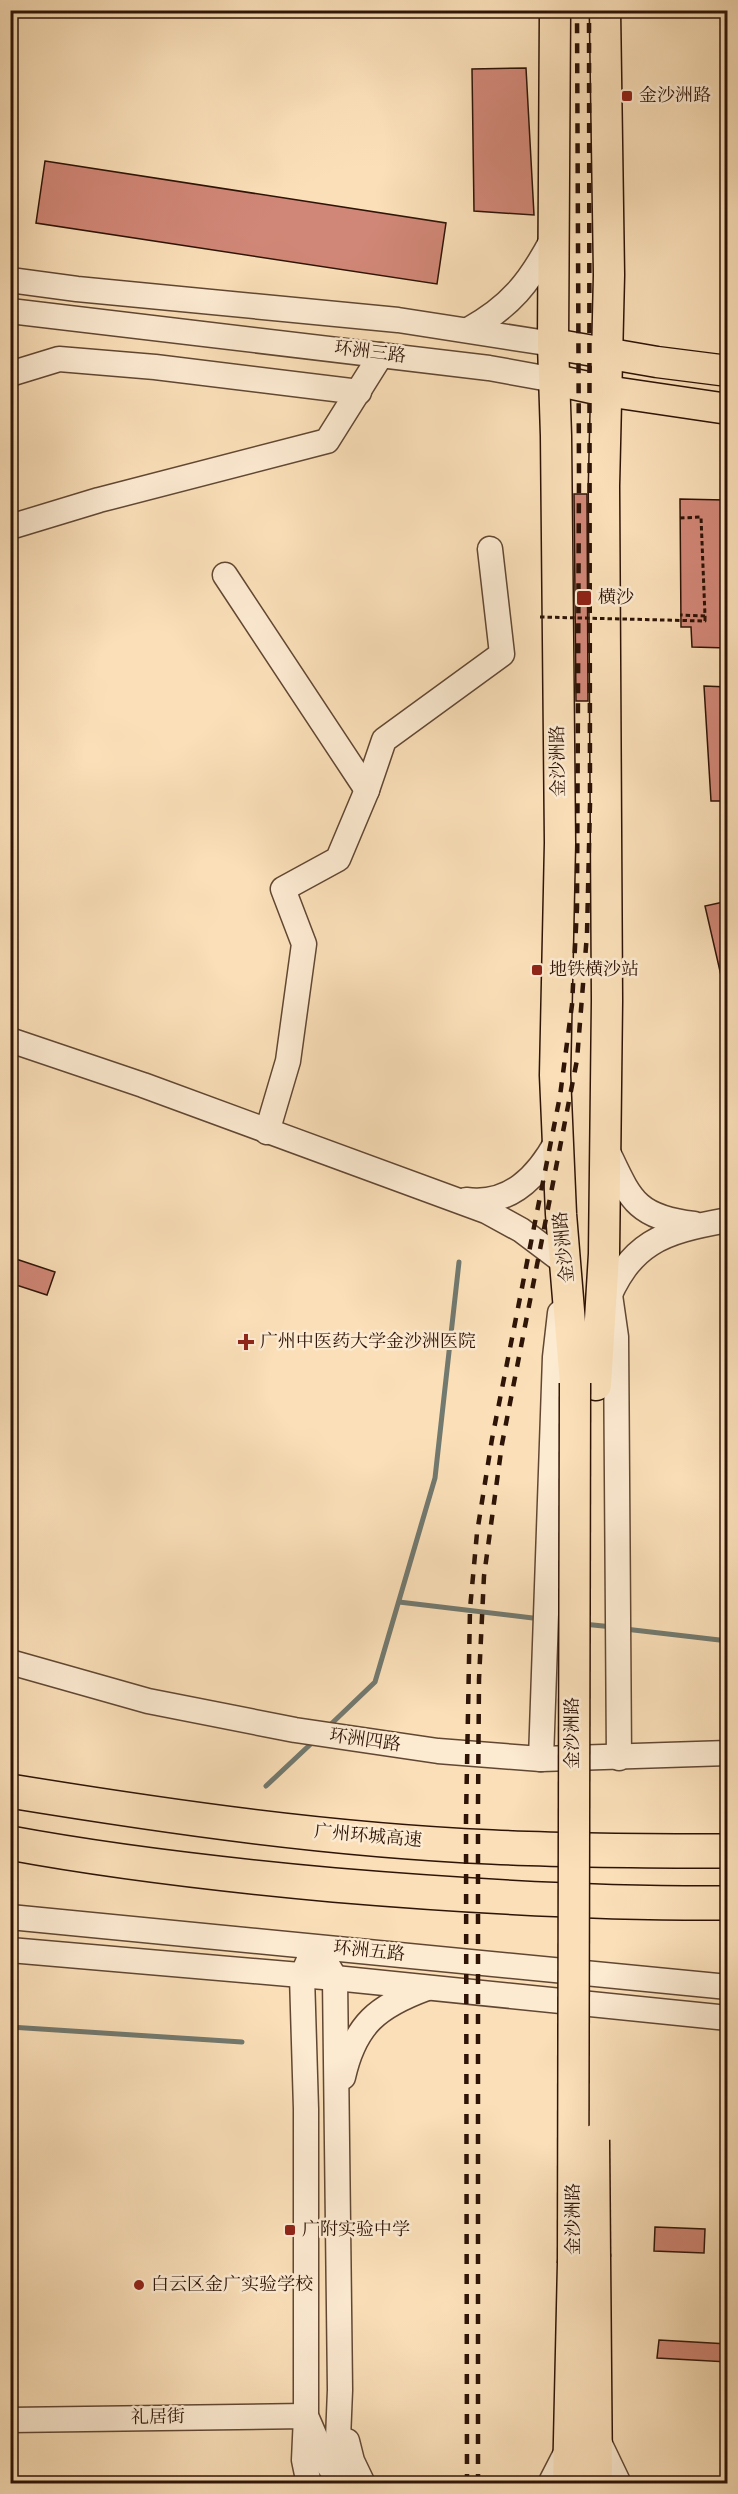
<svg xmlns="http://www.w3.org/2000/svg" width="738" height="2494" font-family="'IM FELL English','Noto Serif SC',serif">
	<style>
		.lines { fill: none; stroke-linecap: round; stroke-linejoin: round }
		.stream { stroke: #72796f; stroke-width: 5 }
		.building { fill: #d18777; stroke: #2e1407; stroke-width: 1.5 }
		.minor-casing { stroke: #614733; stroke-width: 27 }
		.major-casing { stroke: #2e1407; stroke-width: 33 }
		.highway-casing { stroke: #2e1407; stroke-width: 36 }
		.path { stroke: #2e1407; stroke-width: 3; stroke-dasharray: 4.5 3; stroke-linecap: butt }
		.minor { stroke: #fcead1; stroke-width: 24 }
		.major { stroke: #fadfb8; stroke-width: 30 }
		.highway { stroke: #fadfb8; stroke-width: 33 }
		.rail { stroke: #2e1407; stroke-width: 4.5; stroke-dasharray: 10 10; stroke-linecap: butt }
		.major-bridge-casing { stroke: #2e1407; stroke-width: 33; stroke-linecap: butt }
		.path-bridge { stroke: #2e1407; stroke-width: 3; stroke-dasharray: 4.5 3; stroke-linecap: butt }
		.major-bridge { stroke: #fadfb8; stroke-width: 30 }
		.poi-dot { fill: #8f2418; stroke: #fcead1; stroke-width: 2 }
		.labels { text-anchor: middle; dominant-baseline: central; stroke-width: 5; stroke-linejoin: round; paint-order: stroke }
		.poi-label { font-size: 18px; fill: #2e1407; stroke: #fcead1; text-anchor: start }
		.street-label { font-size: 18px; fill: #2e1407; stroke: #fcead1 }
	</style>
	<rect width="100%" height="100%" fill="#fadfb8"/>
	<filter id="stains"><feTurbulence type="fractalNoise" baseFrequency=".00333" numOctaves="4"/><feColorMatrix values="0 0 0 0 .2 0 0 0 0 .09 0 0 0 0 .02 0 0 0 .5 -.17"/></filter>
	<radialGradient id="worn" r=".72"><stop offset=".6" stop-color="#630" stop-opacity="0"/><stop offset="1" stop-color="#630" stop-opacity=".3"/></radialGradient>
	<g class="lines">
		<g class="stream">
			<polyline points="399,1602 541,1619"/>
			<polyline points="583,1624 613,1627"/>
			<polyline points="625,1629 728,1641"/>
			<polyline points="328,1727 375,1682 435,1478 459,1262"/>
			<polyline points="266,1786 315,1740"/>
			<polyline points="10,2027 242,2042"/>
		</g>
	</g>
	<g class="building">
		<polygon points="526,68 534,215 474,211 472,69"/>
		<polygon points="45,161 446,223 437,284 36,223"/>
		<polygon points="574,494 587,494 588,701 576,701"/>
		<polygon points="680,499 724,500 728,648 692,647 691,627 681,627"/>
		<polygon points="704,686 728,687 728,801 711,801"/>
		<polygon points="728,901 728,979 722,980 705,906"/>
		<polygon points="10,1257 55,1272 47,1295 10,1283"/>
		<polygon points="655,2227 705,2229 704,2253 654,2251"/>
		<polygon points="659,2340 728,2344 728,2362 657,2358"/>
	</g>
	<g class="lines">
		<g class="minor-casing">
			<g id="minor">
				<polyline points="10,280 77,289 398,320 553,344"/>
				<polyline points="10,311 489,368 555,380"/>
				<path d="M468 330C510 307 530 282 552 240"/>
				<polyline points="10,374 59,359 155,367 359,392"/>
				<polyline points="10,527 99,500 327,441 381,355"/>
				<polyline points="225,575 367,790"/>
				<polyline points="10,1040 143,1085 486,1211 521,1230 565,1263 564,1275"/>
				<polyline points="267,1132 288,1061 304,944 283,889 338,859 367,790 384,740 502,654 490,549"/>
				<path d="M606 1148C630 1198 634 1217 694 1224"/>
				<path d="M466 1200C510 1206 538 1176 557 1141"/>
				<polyline points="610,1295 616,1337 619,1758"/>
				<path d="M604 1308C630 1242 661 1232 728 1220"/>
				<polyline points="10,1662 148,1701 295,1730 438,1751 541,1759 728,1753"/>
				<polyline points="541,1759 555,1357 560,1313"/>
				<polyline points="10,1917 728,1987"/>
				<polyline points="10,1950 335,1978 728,2018"/>
				<polyline points="308,1962 302,1976 306,2109 306,2416 326,2462 342,2484"/>
				<polyline points="328,1966 335,1978 340,2390 338,2439 340,2481"/>
				<path d="M343 2077C355 2024 378 2006 427 1988"/>
				<polyline points="10,2420 306,2416 304,2460 309,2484"/>
				<polyline points="598,2440 619,2484"/>
				<polyline points="347,2441 352,2461 363,2484"/>
				<polyline points="550,2484 568,2449"/>
			</g>
		</g>
		<g class="major-casing">
			<g id="major">
				<polyline points="555,10 553,344 556,436 560,843 555,1075 561,1214 575,1383"/>
				<polyline points="553,344 657,362 728,371"/>
				<polyline points="555,380 606,391 728,409"/>
				<polyline points="596,1385 604,1254 607,1001 604,486 609,275 605,10"/>
				<polyline points="595,2257 597,2484"/>
				<polyline points="568,2484 573,2263"/>
			</g>
		</g>
		<g class="highway-casing">
			<g id="highway">
				<path d="M10 1791C170 1817 330 1840 492 1847 570 1851 649 1851 728 1851"/>
				<path d="M10 1843C118 1863 225 1875 334 1885 465 1896 596 1904 728 1903"/>
			</g>
		</g>
		<polyline class="path" points="680,518 701,517 705,616 680,615"/>
		<use href="#minor" class="minor"/>
		<use href="#major" class="major"/>
		<use href="#highway" class="highway"/>
		<g class="rail">
			<polyline points="467,2484 466,1819 470,1609 477,1533 492,1439 560,1096 572,1005 577,908 579,475 577,10"/>
			<polyline points="478,2484 478,1805 479,1679 484,1576 502,1444 577,1060 587,934 590,804 589,10"/>
		</g>
		<g class="major-bridge-casing">
			<g id="major-bridge">
				<polyline points="594,2140 595,2257"/>
				<polyline points="573,2263 575,1383"/>
			</g>
		</g>
		<polyline class="path-bridge" points="540,617 705,621 705,616"/>
		<use href="#major-bridge" class="major-bridge"/>
	</g>
	<g class="poi-dot">
		<rect x="621" y="90" width="12" height="12" rx="3"/>
		<rect x="576" y="590" width="16" height="16" rx="3"/>
		<rect x="531" y="964" width="12" height="12" rx="3"/>
		<path d="M243 1333h6v6h6v6h-6v6h-6v-6h-6v-6h6z"/>
		<rect x="284" y="2224" width="12" height="12" rx="3"/>
		<circle cx="139" cy="2285" r="6"/>
	</g>
	<g class="labels">
		<g class="poi-label">
			<text x="639" y="96">金沙洲路</text>
			<text x="598" y="598">横沙</text>
			<text x="549" y="970">地铁横沙站</text>
			<text x="260" y="1342">广州中医药大学金沙洲医院</text>
			<text x="302" y="2230">广附实验中学</text>
			<text x="151" y="2285">白云区金广实验学校</text>
		</g>
		<g class="street-label">
			<text transform="translate(370 353) rotate(7)">环洲三路</text>
			<text transform="translate(559 761) rotate(-91)">金沙洲路</text>
			<text transform="translate(565 1247) rotate(-96)">金沙洲路</text>
			<text transform="translate(573 1733) rotate(-90)">金沙洲路</text>
			<text transform="translate(365 1741) rotate(8)">环洲四路</text>
			<text transform="translate(368 1837) rotate(5)">广州环城高速</text>
			<text transform="translate(369 1952) rotate(6)">环洲五路</text>
			<text transform="translate(574 2219) rotate(-90)">金沙洲路</text>
			<text transform="translate(158 2418) rotate(-1)">礼居街</text>
		</g>
	</g>
	<rect width="738" height="2494" fill="none" stroke="#fadfb8" stroke-width="36"/>
	<rect x="12" y="12" width="714" height="2470" fill="none" stroke="#2e1407" stroke-width="3"/>
	<rect x="18" y="18" width="702" height="2458" fill="none" stroke="#2e1407" stroke-width="1.5"/>
	<rect width="100%" height="100%" filter="url(#stains)"/>
	<rect width="100%" height="100%" fill="url(#worn)"/>
</svg>
